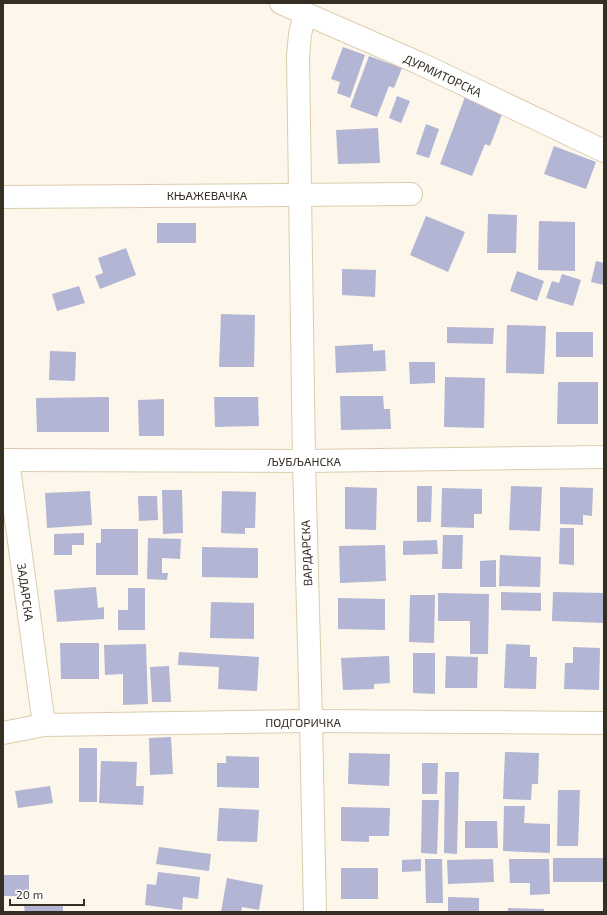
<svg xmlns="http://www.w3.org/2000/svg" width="607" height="915" font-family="'Exo 2',sans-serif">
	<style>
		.building { fill: #b2b5d3 }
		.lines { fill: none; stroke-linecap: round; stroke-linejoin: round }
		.minor-casing { stroke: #dcccae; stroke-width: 24 }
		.minor { stroke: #fff; stroke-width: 22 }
		.labels { text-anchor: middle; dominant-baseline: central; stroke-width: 3.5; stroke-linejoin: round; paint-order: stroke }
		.street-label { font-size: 12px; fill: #352e23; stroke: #fff }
	</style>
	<rect width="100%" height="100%" fill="#fdf6ea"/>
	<g class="building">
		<polygon points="343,47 365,55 350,98 337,93 340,82 331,79"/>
		<polygon points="369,56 402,68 394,88 389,86 377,117 350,107"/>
		<polygon points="466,94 504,109 490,146 485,144 472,176 440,164"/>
		<polygon points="397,96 410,101 401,123 389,118"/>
		<polygon points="426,124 439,129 429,158 416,154"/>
		<polygon points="378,128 380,163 338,164 336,130"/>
		<polygon points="554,146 596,162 586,189 544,174"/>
		<polygon points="488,214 517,215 516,253 487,253"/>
		<polygon points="426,216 465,232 448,272 410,255"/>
		<polygon points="539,221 575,222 575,271 538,270"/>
		<rect x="157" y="223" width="39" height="20"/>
		<polygon points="126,248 136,275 100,289 95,276 103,273 98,258"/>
		<polygon points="596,261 604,263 604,285 591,282"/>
		<polygon points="342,269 376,270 375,297 342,295"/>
		<polygon points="517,271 544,281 537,301 510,291"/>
		<polygon points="562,274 581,280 573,306 546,298 552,281 559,283"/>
		<polygon points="79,286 85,303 57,311 52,294"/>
		<polygon points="221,314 255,315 254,367 219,367"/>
		<polygon points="507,325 546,326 544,374 506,373"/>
		<polygon points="447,327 494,328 493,344 447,343"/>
		<rect x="556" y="332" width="37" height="25"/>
		<polygon points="373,344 373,351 385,350 386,371 336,373 335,346"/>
		<polygon points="50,351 76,352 75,381 49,380"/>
		<polygon points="409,362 435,362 435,383 410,384"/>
		<polygon points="445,377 485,378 484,428 444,427"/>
		<polygon points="558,382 598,382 598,424 557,424"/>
		<polygon points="340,396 383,396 384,409 390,409 391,429 341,430"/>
		<polygon points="109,397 109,432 37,432 36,398"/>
		<polygon points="214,397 258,397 259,426 215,427"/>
		<polygon points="164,399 164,436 139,436 138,400"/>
		<polygon points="417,486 432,486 431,522 417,522"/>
		<polygon points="511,486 542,487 540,531 509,530"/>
		<polygon points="345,487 377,488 376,530 345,529"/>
		<polygon points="560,487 593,488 592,516 583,515 583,525 560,524"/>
		<polygon points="442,488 482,489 482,514 474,514 474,528 441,527"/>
		<polygon points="162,490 182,490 183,533 163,534"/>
		<polygon points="90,491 92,525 47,528 45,493"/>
		<polygon points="222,491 256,492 255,528 245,528 245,534 221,533"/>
		<polygon points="138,496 157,496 158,520 139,521"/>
		<polygon points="560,528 574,528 574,565 559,564"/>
		<polygon points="101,529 138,529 138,575 96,575 96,543 101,543"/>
		<polygon points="84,533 84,545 72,545 72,555 54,555 54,534"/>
		<polygon points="443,535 463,535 462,569 442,569"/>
		<polygon points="148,538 181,539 180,559 162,558 162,573 168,573 167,580 147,579"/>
		<polygon points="437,540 438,554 403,555 403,541"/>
		<polygon points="385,545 386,581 340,583 339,546"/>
		<polygon points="202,547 258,548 258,578 202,577"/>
		<polygon points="500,555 541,557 540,587 499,586"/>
		<polygon points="496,560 496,587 480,587 480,561"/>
		<polygon points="96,587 98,608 104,607 104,619 57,622 54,590"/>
		<polygon points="128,588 145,588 145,630 118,630 118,610 128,610"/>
		<polygon points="501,592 541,593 541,611 501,610"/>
		<polygon points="553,592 604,593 604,623 552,621"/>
		<polygon points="438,593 489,594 488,654 470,654 470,621 438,621"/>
		<polygon points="410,595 435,595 434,643 409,642"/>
		<polygon points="338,598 385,599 385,630 338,629"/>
		<polygon points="211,602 254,603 254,639 210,638"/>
		<polygon points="60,643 99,643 99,679 61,679"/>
		<polygon points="146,644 148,704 123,705 123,674 105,675 104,645"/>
		<polygon points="506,644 530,645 530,657 537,657 536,689 504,688"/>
		<polygon points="573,647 600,648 599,690 564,689 565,663 573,663"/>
		<polygon points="179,652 259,657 257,691 218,689 219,667 178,665"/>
		<polygon points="413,653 435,653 435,694 413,693"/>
		<polygon points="389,656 390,683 374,684 374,689 343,690 341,658"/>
		<polygon points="446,656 478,657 477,688 445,688"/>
		<polygon points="169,666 171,702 152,702 150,667"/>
		<polygon points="171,737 173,774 150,775 149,738"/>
		<rect x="79" y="748" width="18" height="54"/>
		<polygon points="505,752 539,753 538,784 532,784 531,800 503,799"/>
		<polygon points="349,753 390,754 389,786 348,784"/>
		<polygon points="226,756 259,757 259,788 217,787 217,763 226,763"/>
		<polygon points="101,761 137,762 136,786 144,786 143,805 99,803"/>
		<polygon points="422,763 438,763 437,794 422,794"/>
		<polygon points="445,772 459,772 457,854 444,853"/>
		<polygon points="50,786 53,803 18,808 15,791"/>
		<polygon points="558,790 580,790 578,846 557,846"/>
		<polygon points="422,800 439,800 437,854 421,853"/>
		<polygon points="504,806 525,806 524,823 550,824 550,853 503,851"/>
		<polygon points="341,807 390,808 389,836 369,836 369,842 341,841"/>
		<polygon points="219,808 259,810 257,842 217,841"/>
		<polygon points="465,821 497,821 498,848 465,848"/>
		<polygon points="159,847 211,854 209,871 156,864"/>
		<rect x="553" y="858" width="51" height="24"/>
		<polygon points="421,859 421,871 402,872 402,860"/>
		<polygon points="425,859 442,859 443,903 426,903"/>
		<polygon points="493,859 494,882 448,884 447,860"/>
		<polygon points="509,859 549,859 550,894 530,895 530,883 510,883"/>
		<rect x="341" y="868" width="37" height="31"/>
		<polygon points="158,872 200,877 198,899 183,897 182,910 145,905 147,884 156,885"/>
		<rect x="3" y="875" width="26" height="21"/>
		<polygon points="227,878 263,885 259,910 242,907 241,912 221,912"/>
		<polygon points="448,897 479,898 479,912 448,912"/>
		<polygon points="63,905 63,912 25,912 24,906"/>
		<polygon points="508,908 544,909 544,912 508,912"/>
	</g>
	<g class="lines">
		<g class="minor-casing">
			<g id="minor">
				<polyline points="281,3 419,63 604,151"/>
				<polyline points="305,14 300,34 298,56 304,461 311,721 315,912"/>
				<polyline points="3,197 411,194"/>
				<polyline points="3,460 304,461 604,457"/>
				<polyline points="8,460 44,725"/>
				<polyline points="3,733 44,725 311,721 604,723"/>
			</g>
		</g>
		<use href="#minor" class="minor"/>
	</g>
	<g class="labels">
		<g class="street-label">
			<text transform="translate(443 75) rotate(25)">ДУРМИТОРСКА</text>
			<text x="207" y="195">КЊАЖЕВАЧКА</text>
			<text x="304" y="461">ЉУБЉАНСКА</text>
			<text transform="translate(306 553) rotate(-92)">ВАРДАРСКА</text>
			<text transform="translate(26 592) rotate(82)">ЗАДАРСКА</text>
			<text x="303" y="722">ПОДГОРИЧКА</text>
		</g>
	</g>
	<rect width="607" height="915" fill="none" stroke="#352e23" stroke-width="8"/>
	<path d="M10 899v6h74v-6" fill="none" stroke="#352e23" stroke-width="2"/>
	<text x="16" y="899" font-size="12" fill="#352e23" stroke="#ffffff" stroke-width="3" paint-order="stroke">20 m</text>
</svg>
